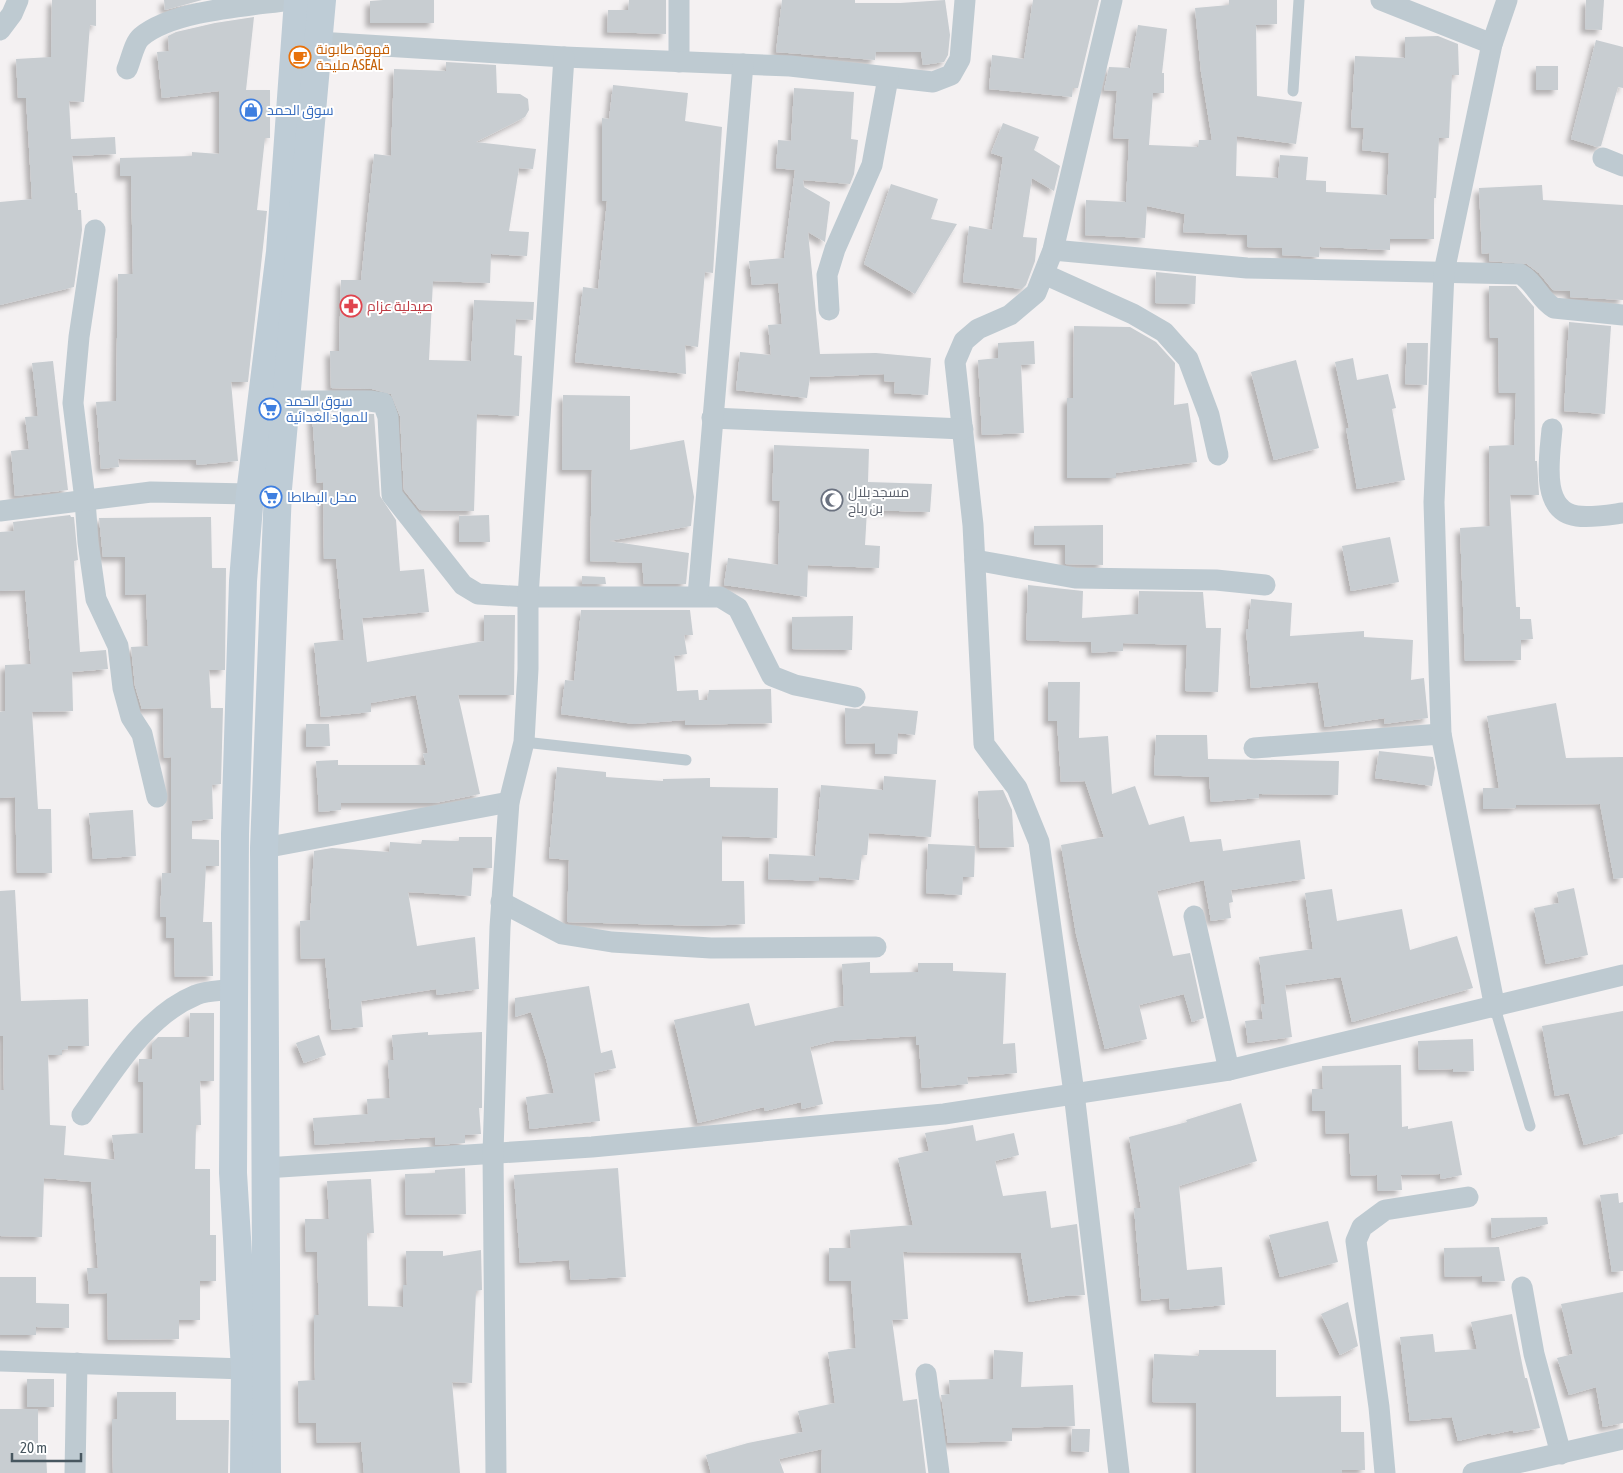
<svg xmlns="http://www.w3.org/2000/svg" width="1623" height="1473" font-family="'Asap Condensed',Cairo,sans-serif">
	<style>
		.building { fill: #c8cdd1; filter: url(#shadow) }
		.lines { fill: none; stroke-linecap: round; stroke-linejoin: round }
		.service { stroke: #becad1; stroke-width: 11 }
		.minor { stroke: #becad1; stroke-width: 21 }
		.secondary { stroke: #beccd6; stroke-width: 28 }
		.labels { text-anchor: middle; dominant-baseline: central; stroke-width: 4; stroke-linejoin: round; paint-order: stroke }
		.food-label { font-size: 14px; fill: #c56008; stroke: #fff; text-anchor: start }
		.shop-label { font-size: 14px; fill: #366cbe; stroke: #fff; text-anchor: start }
		.health-label { font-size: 14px; fill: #be3a42; stroke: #fff; text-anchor: start }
		.worship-label { font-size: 14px; fill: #5b616d; stroke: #fff; text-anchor: start }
	</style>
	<defs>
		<filter id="shadow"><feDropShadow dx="-4.5" dy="4.5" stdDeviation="2.5" flood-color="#0004"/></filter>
	</defs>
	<rect width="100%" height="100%" fill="#f4f1f2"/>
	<g class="building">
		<polygon points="52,0 96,0 96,26 90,25 84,102 69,101 71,139 115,137 116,154 72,156 75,193 77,193 78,210 81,210 82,230 74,287 0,305 0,202 32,199 26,98 18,98 16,59 51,57"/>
		<polygon points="164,0 202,0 165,10"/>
		<polygon points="383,0 434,0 434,23 370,23 370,1"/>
		<polygon points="629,0 666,0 666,34 607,32 608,10 628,10"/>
		<polygon points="782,0 855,0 855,3 900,3 945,0 950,35 948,55 944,62 923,65 921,52 876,52 875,60 776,52"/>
		<polygon points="1033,0 1099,0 1078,88 1073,88 1072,97 989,89 992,55 1024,59"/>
		<polygon points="1229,0 1277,0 1277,24 1256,25 1257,96 1302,102 1296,144 1237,136 1236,176 1278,178 1280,155 1308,157 1306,180 1326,181 1326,192 1387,195 1389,153 1362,150 1364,128 1351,127 1355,56 1405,58 1405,37 1438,36 1458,44 1459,75 1452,75 1449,138 1439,138 1436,198 1434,198 1434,239 1390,239 1390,250 1320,247 1319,257 1282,255 1282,248 1247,247 1247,235 1183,232 1185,214 1147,206 1145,238 1085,235 1086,200 1126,202 1129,139 1113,138 1117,91 1104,90 1109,67 1130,68 1138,25 1167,29 1162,73 1164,73 1164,93 1153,93 1149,145 1198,147 1199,140 1212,140 1201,72 1195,8 1229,5"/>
		<polygon points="1586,0 1604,0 1602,30 1585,29"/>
		<polygon points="254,17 246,90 270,90 270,138 265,138 257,210 267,211 248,382 231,382 238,461 197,465 196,460 118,459 119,467 101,469 96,402 116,401 118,274 133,274 131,176 120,176 120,158 192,156 192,152 219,154 219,91 162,98 157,52 169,51 168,36 176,32 215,23"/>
		<polygon points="1596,40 1623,47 1623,88 1618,87 1601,146 1597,147 1571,139"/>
		<polygon points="446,62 496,65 497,93 520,94 528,99 529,110 525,117 476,142 536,149 533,169 519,168 509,231 529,232 527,256 491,254 490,283 433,281 429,360 471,361 474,300 534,302 533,320 516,319 514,355 522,356 519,416 477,414 474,511 420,510 404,490 400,416 391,394 372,389 331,388 330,351 339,351 341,280 361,280 374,154 391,156 394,69 446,71"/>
		<rect x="1536" y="66" width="22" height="24"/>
		<polygon points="613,85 688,93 685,121 722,127 713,273 705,272 698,347 685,345 686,374 575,362 583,287 598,289 607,201 602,201 602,118 609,119"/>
		<polygon points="794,88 854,92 851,139 858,140 854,174 850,184 803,180 804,187 830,202 825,242 808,232 820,354 876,353 931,358 928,395 894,393 895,382 884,381 884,374 810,377 807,398 736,390 740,352 771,355 768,325 782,324 778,283 752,285 749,261 784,258 795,170 776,168 778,140 791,141"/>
		<polygon points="1003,123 1039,137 1034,150 1060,166 1054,191 1032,178 1023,237 1037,238 1035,261 1026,285 1022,289 963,282 969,226 992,230 1003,157 991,153"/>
		<polygon points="891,184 938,199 931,219 957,224 915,294 864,264"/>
		<polygon points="1542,185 1543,200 1623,205 1623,300 1570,297 1570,291 1553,290 1539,273 1527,264 1489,261 1489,253 1482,254 1479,188"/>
		<polygon points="1156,272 1196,276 1195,304 1155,303"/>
		<polygon points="1489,286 1516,286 1534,307 1535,461 1537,461 1539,495 1510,495 1516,607 1520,607 1520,619 1531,619 1533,639 1521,640 1521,660 1465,661 1460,528 1490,526 1489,446 1514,445 1516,393 1499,393 1498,338 1490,338"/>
		<polygon points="1569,322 1611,326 1605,414 1564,411"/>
		<polygon points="1074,326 1130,327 1156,342 1175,363 1174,405 1188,403 1197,462 1116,473 1116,478 1067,478 1067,398 1073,398"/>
		<polygon points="1034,341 1035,364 1021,365 1024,433 982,435 978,360 998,358 998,343"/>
		<polygon points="1407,343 1428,343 1427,385 1405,384"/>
		<polygon points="1353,358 1357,380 1388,374 1396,408 1392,409 1405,480 1357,489 1346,428 1349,428 1335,362"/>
		<polygon points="1296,360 1319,448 1274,460 1251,372"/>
		<polygon points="53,361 68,490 15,496 11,451 29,449 25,417 38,416 32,363"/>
		<polygon points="563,395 630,396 630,450 684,440 694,497 691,526 609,541 689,553 686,584 644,584 642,563 590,561 592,470 562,470"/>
		<polygon points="312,414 374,414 380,496 396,520 400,571 424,569 429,612 362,618 367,662 484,641 484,615 515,615 514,695 458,695 480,794 435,803 341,803 341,810 319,812 316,761 338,760 338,765 426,765 423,754 428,753 416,695 371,703 371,712 321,717 314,643 344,640 336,559 324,559 323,482 317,483"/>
		<polygon points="774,445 869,449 868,482 932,484 930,512 867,510 865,545 880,546 879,568 808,565 807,597 724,585 728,558 778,565 780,501 772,500"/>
		<polygon points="70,515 71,517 74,517 78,560 74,561 80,652 106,650 108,669 72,672 73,711 32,712 38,809 51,809 52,873 17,873 15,797 0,798 0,712 5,711 5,665 31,664 25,590 0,591 0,532 14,531 13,522"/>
		<polygon points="489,515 490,542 459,542 459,516"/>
		<polygon points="211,517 212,568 226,568 225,670 209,670 211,708 223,708 221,784 212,785 213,819 192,821 192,839 219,840 219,866 206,866 203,922 212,922 213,976 175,977 174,938 166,938 166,917 160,917 162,873 171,873 171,757 164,758 163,708 142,709 135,686 131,647 148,646 146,594 125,595 125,557 103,557 99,518"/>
		<polygon points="1103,525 1103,565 1065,564 1065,545 1034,545 1034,526"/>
		<polygon points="1390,537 1399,582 1351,591 1342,546"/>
		<polygon points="582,576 605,577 606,584 582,584"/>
		<polygon points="1028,585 1083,591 1082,618 1138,614 1139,591 1203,592 1206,628 1221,628 1218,692 1185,691 1187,645 1123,643 1123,651 1092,653 1091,642 1026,640"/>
		<polygon points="1251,599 1292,603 1290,636 1364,631 1364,637 1413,640 1411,680 1424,678 1428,718 1384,724 1385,718 1325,727 1318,682 1251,688 1246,629 1248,629"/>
		<polygon points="581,610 690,610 693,635 684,635 687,654 674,656 677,691 698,690 699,700 707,700 709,690 771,689 772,723 685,725 685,720 634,724 561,714 565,680 574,681"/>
		<polygon points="853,616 852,650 792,649 792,617"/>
		<polygon points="1048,682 1080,682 1079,738 1108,736 1112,794 1135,786 1149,825 1184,816 1190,842 1221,839 1223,851 1300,840 1305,879 1231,890 1233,902 1229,903 1231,918 1211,921 1204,880 1157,891 1173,956 1190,953 1204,1018 1192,1022 1184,994 1139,1005 1147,1039 1105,1049 1076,934 1061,845 1104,837 1085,781 1061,782 1057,721 1048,721"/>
		<polygon points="1556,703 1566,758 1623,757 1623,878 1614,879 1600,804 1516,805 1516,808 1483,809 1483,788 1499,788 1487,716"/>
		<polygon points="863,706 918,711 915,735 898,733 897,754 875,754 875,743 846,744 845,708 859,709"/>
		<polygon points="306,724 329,724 330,746 306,747"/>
		<polygon points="1156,735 1207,735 1208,759 1339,761 1338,795 1259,794 1259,798 1211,802 1209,777 1154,775"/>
		<polygon points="1379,751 1433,757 1435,768 1432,786 1375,778"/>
		<polygon points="557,767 606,772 606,777 663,781 663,779 710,778 710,787 778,788 777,838 722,836 722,881 744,881 745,924 708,926 567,922 569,860 549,858"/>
		<polygon points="884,776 936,780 931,837 869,833 867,855 862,855 859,880 819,877 819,881 768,879 769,854 815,856 821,785 883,790"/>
		<polygon points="1003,790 1012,810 1014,847 980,848 978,791"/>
		<polygon points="133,810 136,856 93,859 89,813"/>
		<polygon points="459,837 492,837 492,868 473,868 471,896 408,892 417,946 475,937 479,989 437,995 436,989 361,1001 363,1027 332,1030 325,958 301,959 300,921 310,920 314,851 332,848 389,852 390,842 421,844 422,840 459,841"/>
		<polygon points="928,844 975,846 974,877 963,877 962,895 926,893"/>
		<polygon points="1574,888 1588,955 1546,964 1534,908 1559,903 1557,892"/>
		<polygon points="1332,889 1337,921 1402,909 1410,950 1457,936 1473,988 1352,1022 1341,977 1285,985 1292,1037 1248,1043 1245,1021 1263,1019 1261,1004 1265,1004 1259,957 1313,949 1305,893"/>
		<polygon points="15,890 21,1001 88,999 89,1046 68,1046 68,1049 62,1050 62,1055 48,1055 50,1125 66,1126 64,1155 115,1160 112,1135 143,1133 143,1082 138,1082 139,1059 152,1059 152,1043 158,1037 189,1037 190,1013 214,1013 214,1081 200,1081 201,1125 196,1125 195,1169 210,1169 210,1235 216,1235 216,1281 200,1281 200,1320 179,1320 179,1339 108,1340 107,1293 89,1294 87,1268 98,1268 91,1182 44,1178 42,1237 0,1236 0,1090 4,1090 3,1036 0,1036 0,891"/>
		<polygon points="870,962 870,973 918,972 918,963 953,963 953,971 1006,973 1003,1044 1015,1043 1017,1073 967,1077 968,1084 922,1088 919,1045 916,1045 916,1036 834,1041 810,1047 823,1104 802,1109 801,1102 765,1111 764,1107 698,1123 674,1020 749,1003 755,1026 844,1006 842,964"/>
		<polygon points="589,986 601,1053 612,1050 616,1068 594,1073 600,1121 530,1129 526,1097 554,1093 546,1059 531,1012 515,1017 515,998"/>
		<polygon points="1623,1011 1623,1134 1584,1145 1569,1093 1555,1096 1542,1026"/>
		<polygon points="428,1032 428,1035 482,1032 482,1108 479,1108 481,1134 465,1135 465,1143 435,1145 435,1137 315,1145 313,1118 368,1114 367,1099 390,1098 388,1060 394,1060 392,1035"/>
		<polygon points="319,1035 326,1055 304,1063 296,1043"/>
		<polygon points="1473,1039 1474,1071 1453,1072 1453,1069 1419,1070 1418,1041"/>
		<polygon points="1401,1065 1402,1127 1408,1126 1408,1129 1452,1121 1462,1175 1441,1179 1440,1174 1401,1175 1402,1190 1378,1191 1377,1175 1351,1176 1349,1133 1326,1134 1325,1111 1312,1111 1312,1089 1323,1089 1322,1066"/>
		<polygon points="1241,1103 1257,1161 1179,1186 1187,1270 1222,1267 1225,1305 1170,1310 1169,1298 1142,1301 1134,1208 1141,1208 1129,1137 1187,1122 1186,1120"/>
		<polygon points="973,1125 976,1141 1014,1133 1019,1155 995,1161 1003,1196 1046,1191 1051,1228 1077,1224 1085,1295 1065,1296 1029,1302 1021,1253 903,1252 908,1319 892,1320 903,1401 917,1399 926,1473 821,1473 822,1449 779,1459 784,1473 711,1473 706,1455 748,1443 803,1432 798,1411 835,1403 828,1352 856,1348 851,1281 829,1281 829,1248 851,1248 850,1230 913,1225 898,1158 929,1151 925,1133"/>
		<polygon points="465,1168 466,1214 406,1215 405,1174 435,1173 435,1170"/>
		<polygon points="618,1168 626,1277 571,1280 569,1260 520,1263 514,1175"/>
		<polygon points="371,1179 374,1233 367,1233 368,1306 403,1307 403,1285 407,1285 406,1251 443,1251 443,1256 481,1250 482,1290 476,1291 472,1383 452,1382 460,1473 364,1473 361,1442 317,1443 316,1423 299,1423 298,1381 315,1380 314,1315 319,1315 317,1252 306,1252 305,1219 329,1219 327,1181"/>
		<polygon points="1618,1193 1619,1203 1623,1202 1623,1271 1612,1272 1600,1195"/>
		<polygon points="1547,1217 1548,1224 1492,1238 1491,1218"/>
		<polygon points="1328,1221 1338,1262 1280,1277 1269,1235"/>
		<polygon points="1499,1247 1505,1281 1482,1282 1482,1276 1445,1277 1444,1248"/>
		<polygon points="0,1277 36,1277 36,1303 69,1304 69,1328 36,1327 36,1335 0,1335"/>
		<polygon points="1623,1292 1623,1423 1603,1427 1596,1387 1569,1395 1557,1358 1573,1354 1561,1304"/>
		<polygon points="1348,1302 1358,1346 1340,1355 1321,1314"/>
		<polygon points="1512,1314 1525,1378 1527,1378 1540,1428 1513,1433 1513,1430 1491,1435 1491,1433 1458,1441 1452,1417 1410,1421 1400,1337 1433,1334 1435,1352 1477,1349 1471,1322"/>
		<polygon points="994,1350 1023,1352 1021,1387 1073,1385 1075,1426 1012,1428 1012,1441 948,1443 941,1395 950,1394 949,1380 993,1379"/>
		<polygon points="1199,1350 1276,1350 1276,1397 1341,1396 1341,1432 1364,1432 1365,1470 1342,1470 1342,1473 1196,1473 1196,1403 1152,1402 1154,1354 1199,1356"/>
		<rect x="27" y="1379" width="27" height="28"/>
		<polygon points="117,1392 176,1392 176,1420 229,1420 228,1473 113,1473 112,1419 117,1419"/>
		<polygon points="0,1409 38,1409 38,1453 46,1453 47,1473 0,1473"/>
		<polygon points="1072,1429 1090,1429 1089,1452 1071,1451"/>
	</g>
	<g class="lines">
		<g class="service">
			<polyline points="1293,91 1299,0"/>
			<polyline points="524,742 686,760"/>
			<polyline points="1495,1008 1530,1126"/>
		</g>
		<g class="minor">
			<polyline points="679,0 679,62"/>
			<polyline points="1112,0 1053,250 1036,293 1010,315 978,329 964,341 955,362 973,525 984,744 1017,788 1039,842 1074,1093 1119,1473"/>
			<polyline points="1381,0 1492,44"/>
			<polyline points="0,30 12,14 18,0"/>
			<polyline points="318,42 564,57 790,66 933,82 951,75 960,59 965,0"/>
			<path d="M127 69C131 60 134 43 141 37 173 10 249 6 291 0"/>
			<polyline points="1603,158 1623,166"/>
			<polyline points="95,230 79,337 73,403 85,500 88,542 96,599 118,646 123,688 131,717 142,734 157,797"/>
			<path d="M1053 250 1247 268 1520 274C1535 282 1539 299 1554 308L1623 315"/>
			<polyline points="1044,274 1133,314 1164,332 1188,359 1209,415 1218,455"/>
			<polyline points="829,310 827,275 835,249 872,165 888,78"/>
			<polyline points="285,401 370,401 383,403 388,417 392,495 463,585 478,594 528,597 720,597 738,608 772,676 795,685 855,697"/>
			<polyline points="712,418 963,429"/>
			<path d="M1552 429C1550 455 1539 511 1577 516 1591 518 1608 515 1623 513"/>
			<polyline points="0,511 151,492 250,494"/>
			<polyline points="975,560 1075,578 1216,580 1265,585"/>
			<polyline points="698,596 743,64"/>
			<polyline points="1254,748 1441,734"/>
			<polyline points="264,848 509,802"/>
			<polyline points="501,902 562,934 612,942 711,948 876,947"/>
			<polyline points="1194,916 1229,1070"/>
			<polyline points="1495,1008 1441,734 1434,502 1444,272 1492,44 1507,0"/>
			<path d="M82 1115C113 1072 145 1016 196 995 207 990 222 991 234 989"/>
			<polyline points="265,1168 592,1147 944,1114 1229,1070 1623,975"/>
			<polyline points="1522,1287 1534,1354 1561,1454"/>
			<polyline points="0,1361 245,1369"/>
			<polyline points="926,1374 939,1473"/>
			<polyline points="75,1473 77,1363"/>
			<polyline points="496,1473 493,1153 500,927 509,802 524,742 528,669 528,597 564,57"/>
			<polyline points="1385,1473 1379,1407 1356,1241 1362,1227 1385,1210 1468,1197"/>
			<polyline points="1473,1473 1623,1439"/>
		</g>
		<g class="secondary">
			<polyline points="244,1473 245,1369 233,1173 235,834 243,581 250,494 280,252 298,0"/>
			<polyline points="267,1473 264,848 278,489 322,0"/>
		</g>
	</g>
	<defs>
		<g id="cafe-ring" transform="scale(1.125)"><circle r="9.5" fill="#fff" stroke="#e8710a" stroke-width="1.5"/><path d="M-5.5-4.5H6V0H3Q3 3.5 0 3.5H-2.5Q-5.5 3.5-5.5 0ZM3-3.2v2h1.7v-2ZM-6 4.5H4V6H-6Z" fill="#e8710a"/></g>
		<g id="shop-ring" transform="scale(1.125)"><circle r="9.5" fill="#fff" stroke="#3f7fe0" stroke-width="1.5"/><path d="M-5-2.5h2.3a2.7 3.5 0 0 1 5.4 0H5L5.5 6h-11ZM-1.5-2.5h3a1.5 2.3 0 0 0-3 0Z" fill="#3f7fe0"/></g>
		<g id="pharmacy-ring" transform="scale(1.125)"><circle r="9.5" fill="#fff" stroke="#e0444e" stroke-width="1.5"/><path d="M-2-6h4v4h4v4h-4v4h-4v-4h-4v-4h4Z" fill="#e0444e"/></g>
		<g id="supermarket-ring" transform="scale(1.125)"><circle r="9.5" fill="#fff" stroke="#3f7fe0" stroke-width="1.5"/><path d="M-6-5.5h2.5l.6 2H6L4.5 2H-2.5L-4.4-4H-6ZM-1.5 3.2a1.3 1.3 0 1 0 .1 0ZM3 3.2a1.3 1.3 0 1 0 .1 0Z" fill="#3f7fe0"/></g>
		<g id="mosque-ring" transform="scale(1.125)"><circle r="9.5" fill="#fff" stroke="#6b7280" stroke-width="1.5"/><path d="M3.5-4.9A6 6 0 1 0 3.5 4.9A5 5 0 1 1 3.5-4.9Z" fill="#6b7280"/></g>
	</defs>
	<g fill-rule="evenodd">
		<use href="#cafe-ring" x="300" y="57"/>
		<use href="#shop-ring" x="251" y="110"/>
		<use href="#pharmacy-ring" x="351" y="306"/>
		<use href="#supermarket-ring" x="270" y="409"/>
		<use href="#supermarket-ring" x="271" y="497"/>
		<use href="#mosque-ring" x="832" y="500"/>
	</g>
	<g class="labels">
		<g class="food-label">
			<text x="316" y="49">قهوة طابونة<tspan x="316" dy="16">مليحة ASEAL</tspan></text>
		</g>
		<g class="shop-label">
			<text x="267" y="110">سوق الحمد</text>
			<text x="286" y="401">سوق الحمد<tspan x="286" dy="16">للمواد الغدائية</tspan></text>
			<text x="287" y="497">محل البطاطا</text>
		</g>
		<g class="health-label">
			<text x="367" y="306">صيدلية عزام</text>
		</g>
		<g class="worship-label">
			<text x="848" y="492">مسجد بلال<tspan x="848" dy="16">بن رباح</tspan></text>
		</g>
	</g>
	<path d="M12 1453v8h69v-8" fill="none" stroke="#485760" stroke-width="2.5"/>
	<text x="20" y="1453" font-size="15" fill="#485760" stroke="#ffffff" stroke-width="4" paint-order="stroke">20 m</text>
</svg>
